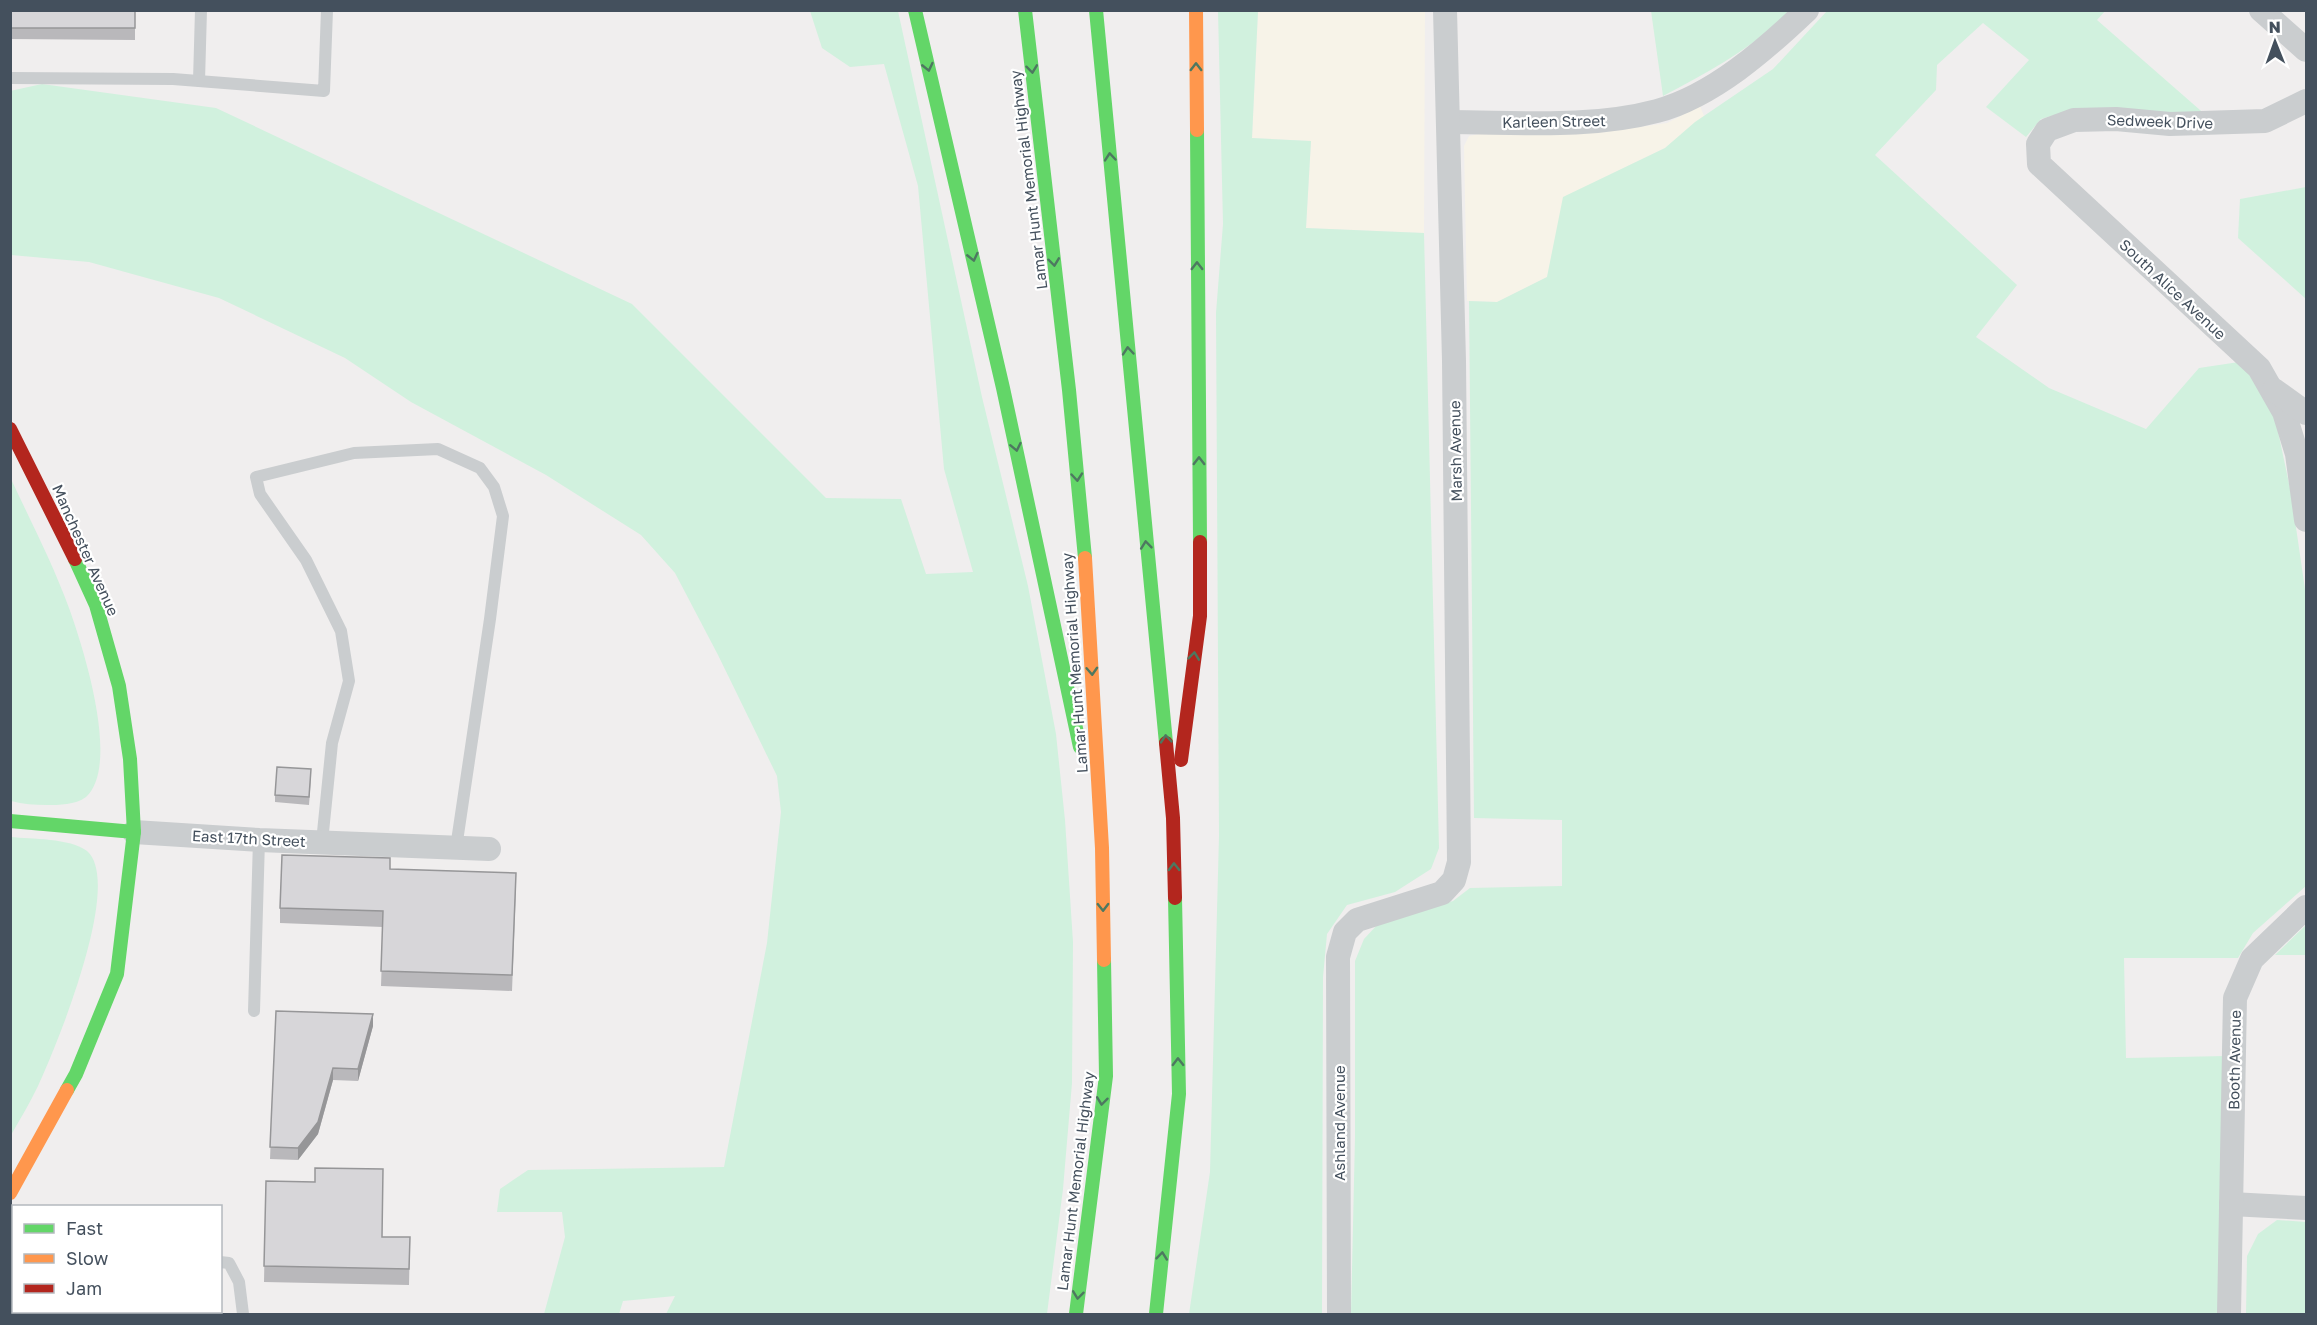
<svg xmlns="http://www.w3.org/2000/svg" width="2317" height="1325" font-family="'Golos Text',sans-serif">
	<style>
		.commercial { fill: #f7f3e8 }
		.green { fill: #d1f1de }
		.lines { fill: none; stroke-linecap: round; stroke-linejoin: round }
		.lane { stroke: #cacdcf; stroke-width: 12 }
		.street { stroke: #cacdcf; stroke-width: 24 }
		.fast { stroke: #63d668; stroke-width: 14 }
		.slow { stroke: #ff974d; stroke-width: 14 }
		.jam { stroke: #b3261e; stroke-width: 14 }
		.wall { fill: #b9b8bb }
		.shaded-wall { fill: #969698 }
		.building { fill: #d7d6d9; stroke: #969698; stroke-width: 1.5 }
		.oneway { stroke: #4d7860 }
		.labels { text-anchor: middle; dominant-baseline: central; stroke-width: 4.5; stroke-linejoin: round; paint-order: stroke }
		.street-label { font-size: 15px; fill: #44505d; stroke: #fff }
	</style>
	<rect width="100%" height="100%" fill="#f0eeee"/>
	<g class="commercial">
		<polygon points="1258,11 1425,11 1424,233 1306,228 1311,141 1252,138"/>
		<polygon points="1700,106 1704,116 1665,148 1564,197 1547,277 1497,302 1467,301 1464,146 1469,136 1488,132 1625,129 1667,123"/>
	</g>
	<g class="green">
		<polygon points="810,11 898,11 982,397 1028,586 1056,734 1065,820 1073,942 1072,1083 1063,1189 1047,1314 666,1314 675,1296 623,1301 619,1314 544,1314 565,1237 562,1212 497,1212 500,1189 528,1170 724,1167 767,943 781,812 777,776 718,655 675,573 641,535 546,475 411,402 345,358 219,298 89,262 11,255 10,91 42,84 216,108 632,304 826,498 901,499 926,574 973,572 944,469 918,186 884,64 850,67 822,48"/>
		<polygon points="1218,11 1258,11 1252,138 1311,141 1306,228 1424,233 1439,848 1431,869 1395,892 1347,905 1327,934 1323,977 1322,1314 1189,1314 1210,1172 1219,836 1216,313 1223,224"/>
		<path d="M1651 11H1791C1752 48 1711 71 1663 96Z"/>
		<polygon points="1827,11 2105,11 2097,20 2208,117 2075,109 2041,119 2026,137 1986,107 2029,60 1983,23 1937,65 1936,90 1875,155 2017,285 1976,337 2049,388 2146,429 2199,368 2239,362 2257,383 2276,422 2291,493 2306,596 2306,886 2253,933 2238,958 2124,958 2126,1058 2226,1056 2218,1314 1351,1314 1355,1137 1355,961 1364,939 1378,924 1453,901 1470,888 1562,886 1562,820 1474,818 1469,301 1497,302 1547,277 1563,197 1665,148 1695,122 1773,69"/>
		<polygon points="2306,187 2306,299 2238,238 2240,199"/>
		<path d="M11 479C31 522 53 564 69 608 83 647 121 765 86 797 75 805 59 805 47 805 34 805 23 804 11 801Z"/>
		<path d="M11 837C31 839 70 838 87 851 124 883 56 1047 38 1086 30 1103 20 1119 11 1135Z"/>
		<polygon points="2306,925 2306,955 2275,955"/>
		<polygon points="2277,1220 2306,1222 2306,1314 2246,1314 2247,1256 2258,1234"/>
	</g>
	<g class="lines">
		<g class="lane">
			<polyline points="10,78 173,79 324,91 327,10"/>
			<polyline points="199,81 201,10"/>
			<polyline points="322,842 332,743 349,681 341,631 306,560 260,494 256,477 354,453 438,449 480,468 494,487 503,516 490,619 456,848"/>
			<polyline points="254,1011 259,840"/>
			<polyline points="10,1233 14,1234"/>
			<polyline points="220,1262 229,1263 239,1282 243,1314"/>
		</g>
		<g class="street">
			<polyline points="2261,10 2306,50"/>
			<polyline points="2306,101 2265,121 2170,124 2116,119 2074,120 2047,130 2038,144 2039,164 2259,368 2284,412 2297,454 2306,520"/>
			<path d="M1448 122C1517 122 1589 129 1657 111 1713 96 1766 49 1807 10"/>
			<polyline points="2274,390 2306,413"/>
			<polyline points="134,832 259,840 489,849"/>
			<polyline points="2231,1204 2306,1208"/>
			<polyline points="1339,1314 1338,957 1345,932 1357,920 1442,893 1454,880 1459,862 1454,361 1445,10"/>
			<polyline points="2229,1314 2235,998 2252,959 2306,907"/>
		</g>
		<g class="fast">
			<polyline points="915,10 1003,388 1080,747"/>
			<polyline points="1025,10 1069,390 1085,558"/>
			<polyline points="1096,10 1166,743"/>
			<polyline points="1197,130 1200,542"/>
			<polyline points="10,821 134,832"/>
			<polyline points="67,1090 76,1074 117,974 134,832 130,759 119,686 96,605 75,559"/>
			<polyline points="1076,1314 1106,1076 1104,960"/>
			<polyline points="1156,1314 1179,1094 1175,898"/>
		</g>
		<g class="slow">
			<polyline points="1196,10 1197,130"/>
			<polyline points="1085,558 1102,848 1104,960"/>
			<polyline points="10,1193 67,1090"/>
		</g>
		<g class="jam">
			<polyline points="10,429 75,559"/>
			<polyline points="1166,743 1173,818 1175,898"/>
			<polyline points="1181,760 1200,616 1200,542"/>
		</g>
	</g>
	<g class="wall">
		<polygon points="10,10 135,10 135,40 10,39"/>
		<polygon points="311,777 309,805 275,802 275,795"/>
		<polygon points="390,869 516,888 512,991 381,986 383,927 280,923 280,908"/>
		<polygon points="276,1011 373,1026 358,1081 333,1080 318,1134 298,1160 270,1159"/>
		<polygon points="266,1181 382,1237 410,1237 409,1285 264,1282"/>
		<rect x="59" y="1311" width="56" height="3"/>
	</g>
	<g class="shaded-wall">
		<polygon points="373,1014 373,1026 358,1081 358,1069"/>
		<polygon points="333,1068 333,1080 318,1134 298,1160 298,1148"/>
	</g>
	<g class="building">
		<rect x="10" y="10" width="125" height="18"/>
		<polygon points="277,767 311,769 309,797 275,795"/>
		<polygon points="282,855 390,858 390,869 516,873 512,975 381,971 383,911 280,908"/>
		<polygon points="276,1011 373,1014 358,1069 333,1068 318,1122 298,1148 270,1147"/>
		<polygon points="315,1168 383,1169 382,1237 410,1237 409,1269 264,1266 266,1181 315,1182"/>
		<rect x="73" y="1311" width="41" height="3"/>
	</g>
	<defs><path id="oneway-chevron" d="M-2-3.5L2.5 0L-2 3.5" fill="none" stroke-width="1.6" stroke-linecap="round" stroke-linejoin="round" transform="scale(1.5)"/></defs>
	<g class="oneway">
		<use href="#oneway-chevron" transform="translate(928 67) rotate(77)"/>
		<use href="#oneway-chevron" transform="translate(1196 67) rotate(-90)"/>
		<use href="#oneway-chevron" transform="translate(1032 69) rotate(83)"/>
		<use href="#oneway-chevron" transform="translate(1110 157) rotate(-95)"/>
		<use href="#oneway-chevron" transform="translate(973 257) rotate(77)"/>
		<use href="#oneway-chevron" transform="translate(1054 262) rotate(83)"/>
		<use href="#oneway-chevron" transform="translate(1197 266) rotate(-90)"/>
		<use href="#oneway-chevron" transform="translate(1128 351) rotate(-95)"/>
		<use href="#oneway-chevron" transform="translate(1016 447) rotate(78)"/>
		<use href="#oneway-chevron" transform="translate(1199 461) rotate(-90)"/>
		<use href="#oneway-chevron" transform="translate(1077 477) rotate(85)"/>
		<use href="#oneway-chevron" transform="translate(1146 545) rotate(-96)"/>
		<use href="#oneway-chevron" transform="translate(1194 656) rotate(-83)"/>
		<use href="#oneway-chevron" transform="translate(1092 671) rotate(87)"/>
		<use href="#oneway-chevron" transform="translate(1166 739) rotate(-95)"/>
		<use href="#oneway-chevron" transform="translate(1174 867) rotate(-91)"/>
		<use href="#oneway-chevron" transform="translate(1103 907) rotate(89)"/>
		<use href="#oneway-chevron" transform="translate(1178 1062) rotate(-91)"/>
		<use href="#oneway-chevron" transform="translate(1102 1101) rotate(97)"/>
		<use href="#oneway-chevron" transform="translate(1162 1256) rotate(-84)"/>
		<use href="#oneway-chevron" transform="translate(1078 1295) rotate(97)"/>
	</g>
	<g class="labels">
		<g class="street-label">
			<text transform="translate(1554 121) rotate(-1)">Karleen Street</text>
			<text transform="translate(2160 121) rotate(2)">Sedweek Drive</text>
			<text transform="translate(1028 180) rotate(-97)">Lamar Hunt Memorial Highway</text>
			<text transform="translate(2173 289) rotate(43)">South Alice Avenue</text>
			<text transform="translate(1455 451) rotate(-91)">Marsh Avenue</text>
			<text transform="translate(86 550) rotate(66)">Manchester Avenue</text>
			<text transform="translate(1074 663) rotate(-94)">Lamar Hunt Memorial Highway</text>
			<text transform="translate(249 838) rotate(3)">East 17th Street</text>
			<text transform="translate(2234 1060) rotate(-89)">Booth Avenue</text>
			<text transform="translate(1339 1123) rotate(-90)">Ashland Avenue</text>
			<text transform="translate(1075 1181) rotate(-83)">Lamar Hunt Memorial Highway</text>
		</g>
	</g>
	<rect width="2317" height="1325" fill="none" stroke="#44505d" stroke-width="24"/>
	<rect x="12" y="1205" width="210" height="108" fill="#ffffff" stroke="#b4b9be" stroke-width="1.5"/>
	<rect x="24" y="1224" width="30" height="9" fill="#63d668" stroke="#b4b9be" stroke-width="1.5"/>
	<text x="66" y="1235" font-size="18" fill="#44505d">Fast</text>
	<rect x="24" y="1254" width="30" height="9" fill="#ff974d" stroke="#b4b9be" stroke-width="1.5"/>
	<text x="66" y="1265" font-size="18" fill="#44505d">Slow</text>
	<rect x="24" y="1284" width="30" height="9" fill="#b3261e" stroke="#b4b9be" stroke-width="1.5"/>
	<text x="66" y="1295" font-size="18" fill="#44505d">Jam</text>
	<g transform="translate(2275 42) rotate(359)" stroke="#ffffff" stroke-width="4.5" paint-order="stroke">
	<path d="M0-4.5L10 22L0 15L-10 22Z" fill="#44505d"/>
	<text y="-9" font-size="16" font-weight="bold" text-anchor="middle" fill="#44505d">N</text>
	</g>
</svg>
